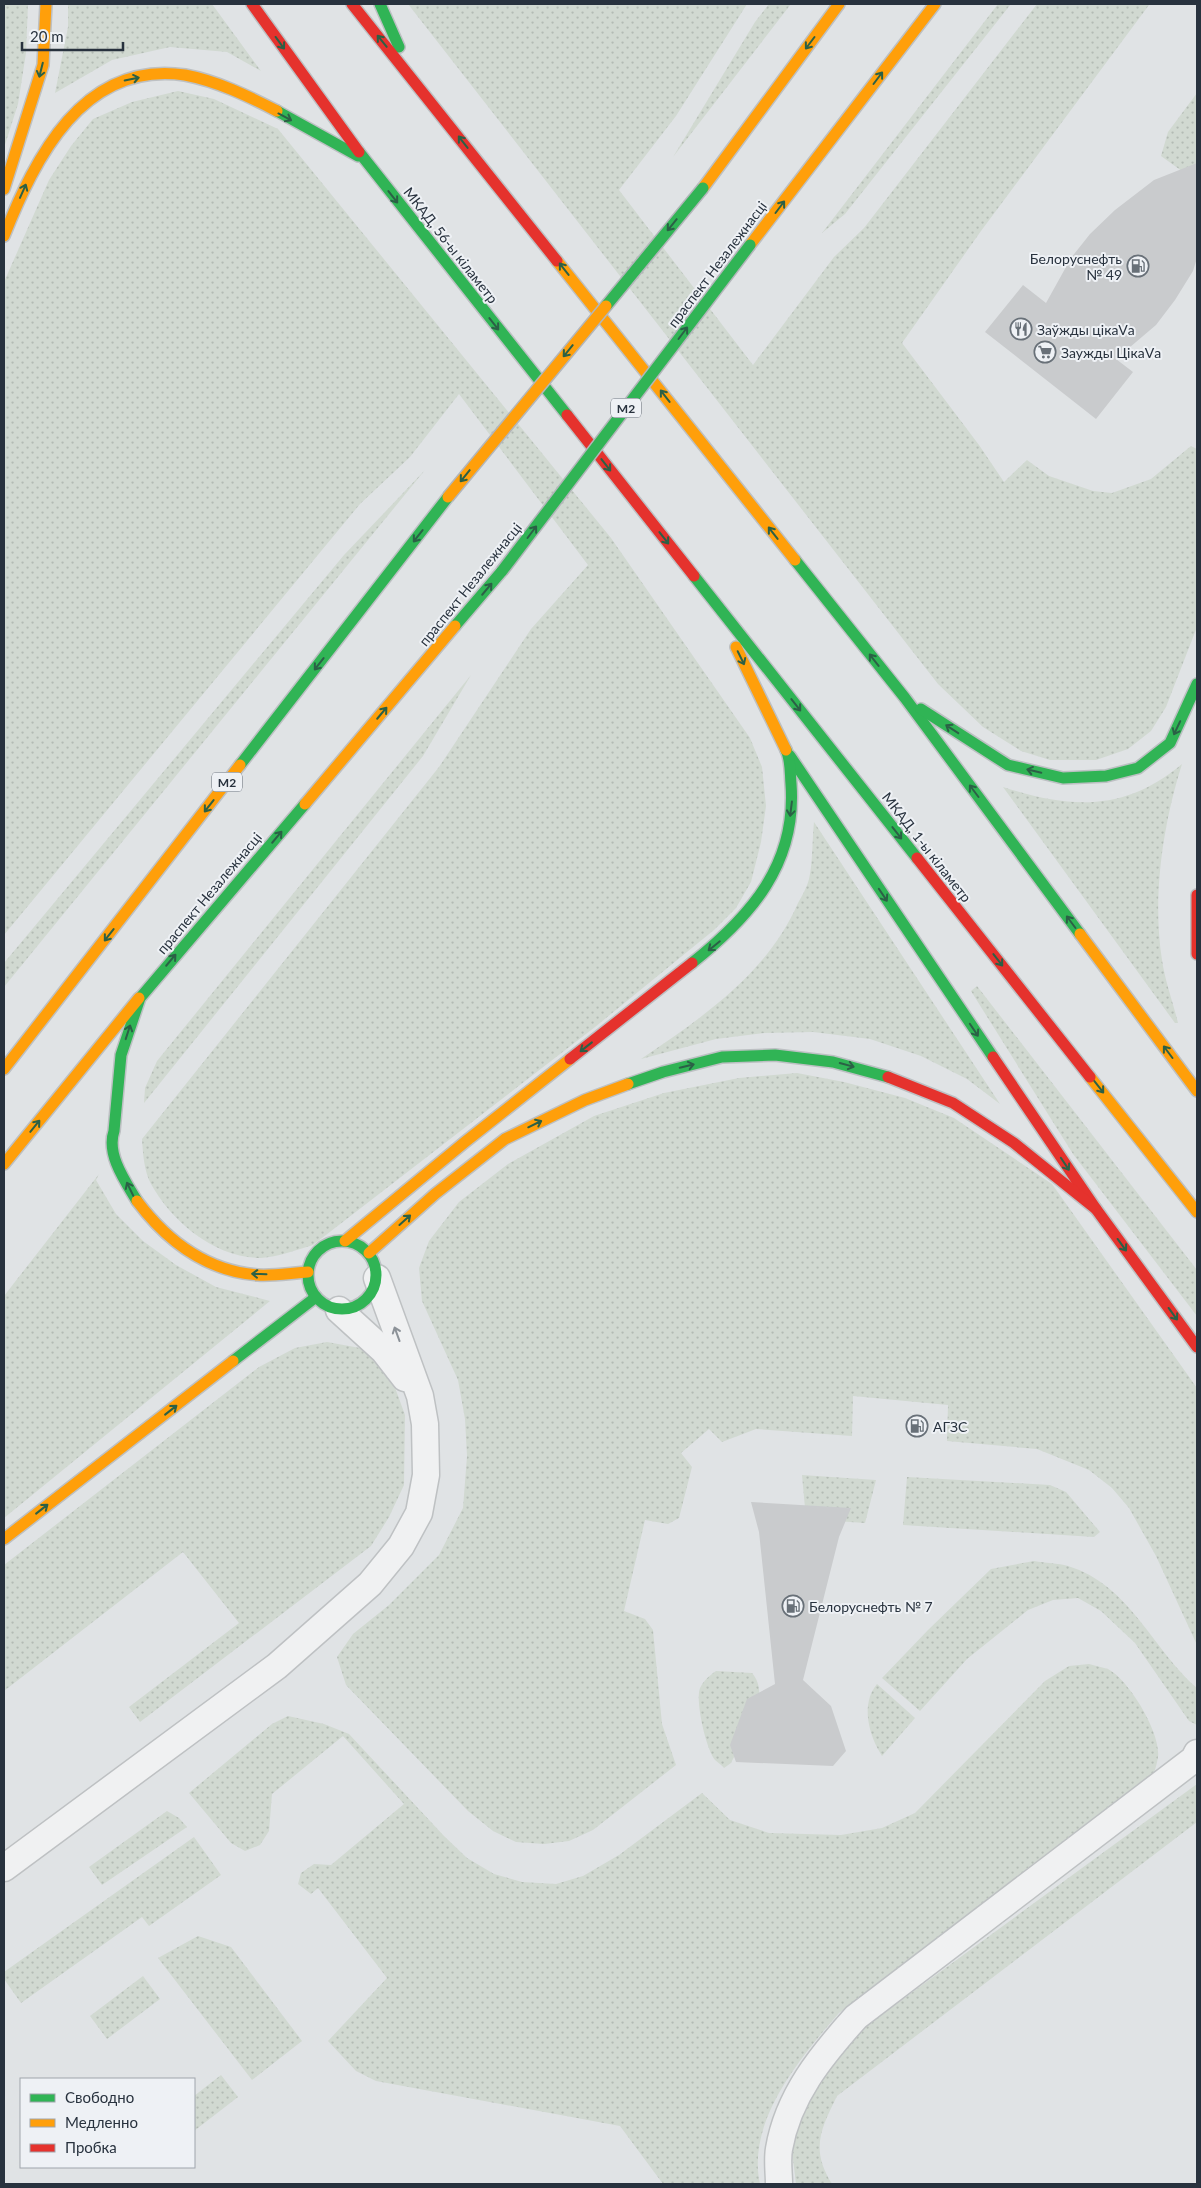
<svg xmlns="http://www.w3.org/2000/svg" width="1201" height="2188" font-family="Lato,sans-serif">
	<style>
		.green { fill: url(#green-dots) }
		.building { fill: #c9cbcd }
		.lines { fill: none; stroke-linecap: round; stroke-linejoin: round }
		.street-casing { stroke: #bec1c3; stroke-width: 29 }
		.fast-casing { stroke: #bdc0c3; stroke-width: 14 }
		.slow-casing { stroke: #bdc0c3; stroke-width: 14 }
		.jam-casing { stroke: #bdc0c3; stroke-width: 14 }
		.street { stroke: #f0f1f2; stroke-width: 26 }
		.fast { stroke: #30b455; stroke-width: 11 }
		.slow { stroke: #ff9f0a; stroke-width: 11 }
		.jam { stroke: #e5322d; stroke-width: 11 }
		.fast-bridge-casing { stroke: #b3b6ba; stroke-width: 14; stroke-linecap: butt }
		.slow-bridge-casing { stroke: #b3b6ba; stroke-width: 14; stroke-linecap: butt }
		.fast-bridge { stroke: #30b455; stroke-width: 11 }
		.slow-bridge { stroke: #ff9f0a; stroke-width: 11 }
		.oneway { stroke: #2b6046 }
		.oneway2 { stroke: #8c9298 }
		.labels { text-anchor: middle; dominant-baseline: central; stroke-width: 4; stroke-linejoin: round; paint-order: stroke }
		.shield { fill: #eef1f5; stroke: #636b75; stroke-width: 1 }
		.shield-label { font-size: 12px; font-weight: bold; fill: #28323e }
		.street-label { font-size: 14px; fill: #28323e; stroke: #eef1f5 }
		.poi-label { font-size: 14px; fill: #28323e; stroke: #eef1f5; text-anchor: start }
	</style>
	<defs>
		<pattern id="green-dots" width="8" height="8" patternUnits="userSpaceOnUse" patternTransform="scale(1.25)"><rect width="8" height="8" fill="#d1d9d1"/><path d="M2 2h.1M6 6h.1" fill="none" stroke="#b3bbb4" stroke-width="1.8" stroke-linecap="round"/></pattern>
	</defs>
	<rect width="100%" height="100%" fill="#e0e3e5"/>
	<g class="green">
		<polygon points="4,4 28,4 26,53 18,104 4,148"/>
		<polygon points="68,4 212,4 261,71 227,52 170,47 112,60 55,93 68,27"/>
		<polygon points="408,4 747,4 676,116 619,190 753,365 834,257 864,228 1037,4 1155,4 1149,5 981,231 902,343 979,445 1004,482 1027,460 1049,476 1093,491 1112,493 1151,479 1191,446 1197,449 1197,627 1166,707 1151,731 1128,749 1096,760 1050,760 1021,751 983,727 938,684"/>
		<polygon points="769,4 791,4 673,157 755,22"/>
		<polygon points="998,4 1011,4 845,214 822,233"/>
		<path d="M178 91 214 99 278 129 611 538 750 738 762 767 766 806 761 842 751 882 736 908 714 930 595 1027 313 1245C296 1250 278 1257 261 1258 215 1258 172 1222 151 1184 144 1171 143 1154 142 1139L439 767 531 629 588 565 459 394 410 457 360 504 4 935V282L49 180 71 146 93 119 132 102Z"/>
		<polygon points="1197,93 1197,182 1161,156 1168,132"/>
		<polygon points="425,470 4,987 4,963 344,555"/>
		<polygon points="471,675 423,756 144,1103 145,1088 157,1061"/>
		<path d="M1182 764C1163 824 1152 897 1162 960 1165 981 1173 1002 1178 1023H1175L1003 787C1071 809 1125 812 1182 764Z"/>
		<path d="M814 822 1000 1104 967 1079 921 1056 870 1039 813 1032 765 1033 716 1039 641 1059C703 1017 767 974 798 903 802 896 807 887 809 879 813 861 812 841 814 822Z"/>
		<polygon points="977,986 1197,1270 1197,1316 1073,1154 971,991"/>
		<polygon points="797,1073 844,1082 905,1098 954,1118 1052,1184 1197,1388 1197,1645 1156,1556 1129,1508 1112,1488 1089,1470 1037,1449 947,1441 948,1405 853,1396 852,1436 756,1429 722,1442 709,1429 681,1453 692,1467 679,1518 668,1524 645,1520 624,1611 645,1619 653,1630 662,1724 676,1765 593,1830 569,1841 544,1844 516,1842 493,1831 468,1811 346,1685 337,1657 353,1634 389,1605 439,1555 463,1508 467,1456 465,1419 458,1380 422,1301 419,1268 429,1241 459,1202 508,1164 594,1116 664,1093 739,1078"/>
		<polygon points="99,1174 96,1180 116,1214 143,1241 176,1265 216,1287 270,1301 4,1518 4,1296"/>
		<polygon points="327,1342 360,1348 381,1362 393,1382 405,1415 404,1485 389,1517 371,1546 140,1722 129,1707 239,1623 183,1552 4,1691 4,1565 259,1367 295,1348"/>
		<polygon points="802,1475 876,1480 865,1523 806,1519"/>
		<polygon points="907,1477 1050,1485 1066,1492 1100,1532 1094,1537 903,1525"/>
		<path d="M1034 1561C1045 1563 1058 1563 1068 1566 1130 1585 1152 1649 1197 1688V1725L1189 1721 1135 1643 1101 1611 1078 1598 1053 1600 1028 1610 967 1659 920 1711 882 1678 928 1630 991 1569Z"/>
		<path d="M1089 1664C1095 1666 1102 1667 1108 1669 1129 1680 1161 1733 1158 1757 1157 1765 1154 1772 1152 1779L839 2013C801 2057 746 2121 760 2184H663L620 2126 376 2081 356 2071 328 2041 387 1978 318 1888 311 1894 298 1884 301 1873 314 1864 331 1865 404 1804 343 1736 272 1794 269 1831 260 1845 245 1851 231 1843 189 1793 272 1724 288 1716 324 1724 349 1734 444 1836 467 1858 494 1874 522 1882 556 1884 583 1876 619 1855 702 1793 730 1820 769 1833 841 1835 882 1828 915 1813 1045 1681 1069 1666Z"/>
		<path d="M716 1671 752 1673C773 1697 743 1739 731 1763L724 1768C722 1765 718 1763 715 1760 706 1749 695 1701 700 1688 704 1680 709 1676 716 1671Z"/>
		<path d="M877 1684 915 1718 882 1756C869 1736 860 1704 877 1684Z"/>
		<path d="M1197 1784V1822L837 2096C821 2129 810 2149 832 2184H796L792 2151 796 2119 806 2089 862 2029Z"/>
		<polygon points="167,1811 179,1818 187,1827 102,1885 89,1867"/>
		<polygon points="194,1837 221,1875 149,1926 142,1917 21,2003 4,1979 4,1972"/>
		<polygon points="198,1936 231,1947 302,2041 252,2080 158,1958"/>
		<polygon points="143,1976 160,1999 107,2039 90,2016"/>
		<polygon points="221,2075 238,2097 194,2131 194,2096"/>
	</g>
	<g class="building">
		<polygon points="1197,163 1197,258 1193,271 1175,300 1156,325 1116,359 1133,372 1096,419 985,332 1023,285 1046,303 1071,258 1090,234 1115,210 1154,180"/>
		<polygon points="751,1502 851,1508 839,1537 803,1680 831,1706 846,1751 833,1766 736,1762 730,1745 747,1699 775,1684 759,1532"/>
	</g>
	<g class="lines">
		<g class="street-casing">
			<g id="street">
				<polyline points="339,1310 384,1351 405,1378"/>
				<polyline points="4,1868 277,1666 370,1584 401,1546 419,1513 426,1475 425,1424 420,1396 377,1278"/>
				<path d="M779 2184C779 2173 777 2160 779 2149 788 2096 821 2056 856 2017L1194 1759 1197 1753"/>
			</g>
		</g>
		<g class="fast-casing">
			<g id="fast">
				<polyline points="380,4 399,47"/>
				<polyline points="277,111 358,156"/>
				<polyline points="359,152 567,415"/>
				<polyline points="795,560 905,698 1080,934"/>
				<polyline points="694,576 917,858"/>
				<polyline points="455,626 502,571"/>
				<polyline points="921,709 1008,765 1063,778 1106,776 1138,768 1170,743 1197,684"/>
				<polyline points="790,756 993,1057"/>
				<polyline points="240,765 448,497"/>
				<path d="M692 963C751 916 797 864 791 784 790 773 791 760 786 750"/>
				<polyline points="628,1084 663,1072 722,1057 775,1055 833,1062 888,1077"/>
				<path d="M137 1201C125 1181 106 1154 114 1131L121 1055 140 998 305 804"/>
				<circle cx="342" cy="1275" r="34"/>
				<polyline points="233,1361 316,1297"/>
			</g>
		</g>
		<g class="slow-casing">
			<g id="slow">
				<polyline points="703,188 839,4"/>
				<polyline points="4,189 43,65 46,4"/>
				<path d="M4 236C35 158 83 60 185 75 217 81 248 96 277 111"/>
				<polyline points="750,245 935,4"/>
				<polyline points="557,261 795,560"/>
				<polyline points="736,647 786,750"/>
				<polyline points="305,804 455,626"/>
				<polyline points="1080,934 1197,1091"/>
				<polyline points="4,1069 240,765"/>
				<polyline points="1090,1077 1197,1212"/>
				<polyline points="4,1164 139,998"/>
				<path d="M137 1201C167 1241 206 1271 258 1275 274 1276 291 1273 308 1272"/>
				<polyline points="345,1241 465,1142 570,1059"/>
				<polyline points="369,1253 435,1194 505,1139 585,1100 628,1084"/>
				<polyline points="4,1539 233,1361"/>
			</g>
		</g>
		<g class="jam-casing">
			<g id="jam">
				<polyline points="252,4 359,152"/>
				<polyline points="352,4 557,261"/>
				<polyline points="567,415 694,576"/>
				<polyline points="917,858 1090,1077"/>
				<polyline points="1197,895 1197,954"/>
				<polyline points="993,1057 1096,1209 1197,1347"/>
				<polyline points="570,1059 692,963"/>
				<polyline points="888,1077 953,1103 1014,1143 1096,1209"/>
			</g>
		</g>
		<use href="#street" class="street"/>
		<use href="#fast" class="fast"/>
		<use href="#slow" class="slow"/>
		<use href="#jam" class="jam"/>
		<g class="fast-bridge-casing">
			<g id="fast-bridge">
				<polyline points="606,306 703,188"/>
				<polyline points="502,571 750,245"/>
			</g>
		</g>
		<g class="slow-bridge-casing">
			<polyline id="slow-bridge" points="448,497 606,306"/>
		</g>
		<use href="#fast-bridge" class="fast-bridge"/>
		<use href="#slow-bridge" class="slow-bridge"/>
	</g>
	<defs><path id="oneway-shaft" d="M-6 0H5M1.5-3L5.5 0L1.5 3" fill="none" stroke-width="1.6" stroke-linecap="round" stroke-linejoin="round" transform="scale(1.25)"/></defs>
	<g class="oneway">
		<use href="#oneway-shaft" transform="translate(382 41) rotate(-129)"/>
		<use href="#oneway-shaft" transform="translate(280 43) rotate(54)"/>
		<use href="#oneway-shaft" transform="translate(810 43) rotate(127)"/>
		<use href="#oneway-shaft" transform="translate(41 70) rotate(104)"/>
		<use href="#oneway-shaft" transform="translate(878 78) rotate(-53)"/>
		<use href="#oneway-shaft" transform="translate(132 79) rotate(-12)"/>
		<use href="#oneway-shaft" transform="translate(285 117) rotate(28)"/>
		<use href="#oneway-shaft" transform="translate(463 142) rotate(-128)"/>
		<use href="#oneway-shaft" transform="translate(23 191) rotate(-66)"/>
		<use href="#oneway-shaft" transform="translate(393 197) rotate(52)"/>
		<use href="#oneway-shaft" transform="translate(780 207) rotate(-53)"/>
		<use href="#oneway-shaft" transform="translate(672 225) rotate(129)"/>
		<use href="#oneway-shaft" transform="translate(564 269) rotate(-128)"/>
		<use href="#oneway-shaft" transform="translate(494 324) rotate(52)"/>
		<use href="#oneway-shaft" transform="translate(683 333) rotate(-53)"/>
		<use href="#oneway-shaft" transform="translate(568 351) rotate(129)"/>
		<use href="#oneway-shaft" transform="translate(665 396) rotate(-128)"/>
		<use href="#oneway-shaft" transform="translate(606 465) rotate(52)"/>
		<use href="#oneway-shaft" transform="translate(465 476) rotate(129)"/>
		<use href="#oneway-shaft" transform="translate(532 532) rotate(-53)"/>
		<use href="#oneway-shaft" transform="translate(773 533) rotate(-128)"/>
		<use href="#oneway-shaft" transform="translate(418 536) rotate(128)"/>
		<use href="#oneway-shaft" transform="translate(664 538) rotate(52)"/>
		<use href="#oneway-shaft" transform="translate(487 589) rotate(-50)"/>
		<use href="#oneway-shaft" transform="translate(741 658) rotate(64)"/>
		<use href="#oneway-shaft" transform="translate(874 660) rotate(-128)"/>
		<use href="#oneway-shaft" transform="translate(319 664) rotate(128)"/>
		<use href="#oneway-shaft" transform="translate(796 705) rotate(52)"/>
		<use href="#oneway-shaft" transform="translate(382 713) rotate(-50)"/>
		<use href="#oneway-shaft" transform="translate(1177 728) rotate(115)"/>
		<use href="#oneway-shaft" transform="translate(952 729) rotate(-147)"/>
		<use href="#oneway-shaft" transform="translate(1034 771) rotate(-167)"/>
		<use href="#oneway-shaft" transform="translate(974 791) rotate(-127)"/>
		<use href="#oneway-shaft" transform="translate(209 806) rotate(128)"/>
		<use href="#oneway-shaft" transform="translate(791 809) rotate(97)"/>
		<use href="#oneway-shaft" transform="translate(897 833) rotate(52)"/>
		<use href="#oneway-shaft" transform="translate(277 837) rotate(-50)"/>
		<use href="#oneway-shaft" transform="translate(883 895) rotate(56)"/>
		<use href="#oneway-shaft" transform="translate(1071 922) rotate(-127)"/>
		<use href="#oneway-shaft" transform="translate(109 935) rotate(128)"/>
		<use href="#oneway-shaft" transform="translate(714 946) rotate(141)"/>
		<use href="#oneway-shaft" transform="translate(171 960) rotate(-50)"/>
		<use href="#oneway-shaft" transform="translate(998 960) rotate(52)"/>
		<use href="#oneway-shaft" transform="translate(974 1030) rotate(56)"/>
		<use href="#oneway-shaft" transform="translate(128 1032) rotate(-72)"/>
		<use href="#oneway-shaft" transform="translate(586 1047) rotate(142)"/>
		<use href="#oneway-shaft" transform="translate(1168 1052) rotate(-127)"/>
		<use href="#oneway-shaft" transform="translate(847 1065) rotate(15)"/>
		<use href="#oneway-shaft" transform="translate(687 1066) rotate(-14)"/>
		<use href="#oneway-shaft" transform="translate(1099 1087) rotate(52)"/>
		<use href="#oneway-shaft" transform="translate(535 1124) rotate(-26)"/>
		<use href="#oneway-shaft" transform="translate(35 1126) rotate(-51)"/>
		<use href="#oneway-shaft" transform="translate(1065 1164) rotate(56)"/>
		<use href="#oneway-shaft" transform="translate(130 1189) rotate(-116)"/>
		<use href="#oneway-shaft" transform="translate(405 1220) rotate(-42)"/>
		<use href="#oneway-shaft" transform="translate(1122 1245) rotate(54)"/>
		<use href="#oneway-shaft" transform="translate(259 1274) rotate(-178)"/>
		<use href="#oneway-shaft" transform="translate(1173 1314) rotate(54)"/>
		<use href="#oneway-shaft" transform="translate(171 1410) rotate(-38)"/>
		<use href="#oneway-shaft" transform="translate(42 1509) rotate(-38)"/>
	</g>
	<use class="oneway2" href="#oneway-shaft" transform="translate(397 1334) rotate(-110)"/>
	<defs>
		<g id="fuel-ring" transform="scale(1.125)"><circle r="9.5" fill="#eef1f5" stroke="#687078" stroke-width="1.5"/><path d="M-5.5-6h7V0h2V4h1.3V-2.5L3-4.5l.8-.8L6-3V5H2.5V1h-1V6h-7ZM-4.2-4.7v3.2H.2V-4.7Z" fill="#687078"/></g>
		<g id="restaurant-ring" transform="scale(1.125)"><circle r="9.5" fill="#eef1f5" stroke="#687078" stroke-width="1.5"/><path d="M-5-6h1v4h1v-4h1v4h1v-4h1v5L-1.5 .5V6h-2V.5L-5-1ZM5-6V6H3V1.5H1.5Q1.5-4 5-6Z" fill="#687078"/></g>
		<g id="supermarket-ring" transform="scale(1.125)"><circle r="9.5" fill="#eef1f5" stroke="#687078" stroke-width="1.5"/><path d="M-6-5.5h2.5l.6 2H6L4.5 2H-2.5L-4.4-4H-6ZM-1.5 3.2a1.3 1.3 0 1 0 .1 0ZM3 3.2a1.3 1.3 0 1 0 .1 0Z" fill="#687078"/></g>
	</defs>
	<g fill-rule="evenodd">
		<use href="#fuel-ring" x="1138" y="266"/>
		<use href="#restaurant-ring" x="1021" y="329"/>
		<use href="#supermarket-ring" x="1045" y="352"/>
		<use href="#fuel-ring" x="917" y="1426"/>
		<use href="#fuel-ring" x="793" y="1606"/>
	</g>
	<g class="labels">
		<g class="shield">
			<rect x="611" y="398.5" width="30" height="19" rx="4"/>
			<rect x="212" y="772.5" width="30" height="19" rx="4"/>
		</g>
		<g class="shield-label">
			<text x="626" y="408">М2</text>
			<text x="227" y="782">М2</text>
		</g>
		<g class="street-label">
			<text transform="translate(451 245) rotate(52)">МКАД, 56-ы кіламетр</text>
			<text transform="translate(717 264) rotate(-53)">праспект Незалежнасці</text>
			<text transform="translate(470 584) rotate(-51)">праспект Незалежнасці</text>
			<text transform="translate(927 847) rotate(52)">МКАД, 1-ы кіламетр</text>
			<text transform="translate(209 893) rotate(-50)">праспект Незалежнасці</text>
		</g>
		<g class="poi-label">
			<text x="1122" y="258" text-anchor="end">Белоруснефть<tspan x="1122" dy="16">№ 49</tspan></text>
			<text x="1037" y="329">Заўжды цікаVа</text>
			<text x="1061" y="352">Заужды ЦікаVа</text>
			<text x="933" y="1426">АГЗС</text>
			<text x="809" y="1606">Белоруснефть № 7</text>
		</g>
	</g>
	<rect width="1201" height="2188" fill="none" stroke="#28323e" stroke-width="10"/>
	<rect x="20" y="2078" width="175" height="90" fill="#eef1f5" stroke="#9fa5ac"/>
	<rect x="30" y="2094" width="25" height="8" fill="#30b455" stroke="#9fa5ac"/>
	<text x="65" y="2103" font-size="15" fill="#28323e">Свободно</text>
	<rect x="30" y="2119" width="25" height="8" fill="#ff9f0a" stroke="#9fa5ac"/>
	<text x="65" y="2128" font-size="15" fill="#28323e">Медленно</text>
	<rect x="30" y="2144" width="25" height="8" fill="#e5322d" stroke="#9fa5ac"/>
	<text x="65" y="2153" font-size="15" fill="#28323e">Пробка</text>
	<path d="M22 42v8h101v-8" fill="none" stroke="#28323e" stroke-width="2.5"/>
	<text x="30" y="42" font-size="15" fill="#28323e" stroke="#eef1f5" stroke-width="4" paint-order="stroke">20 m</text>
</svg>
